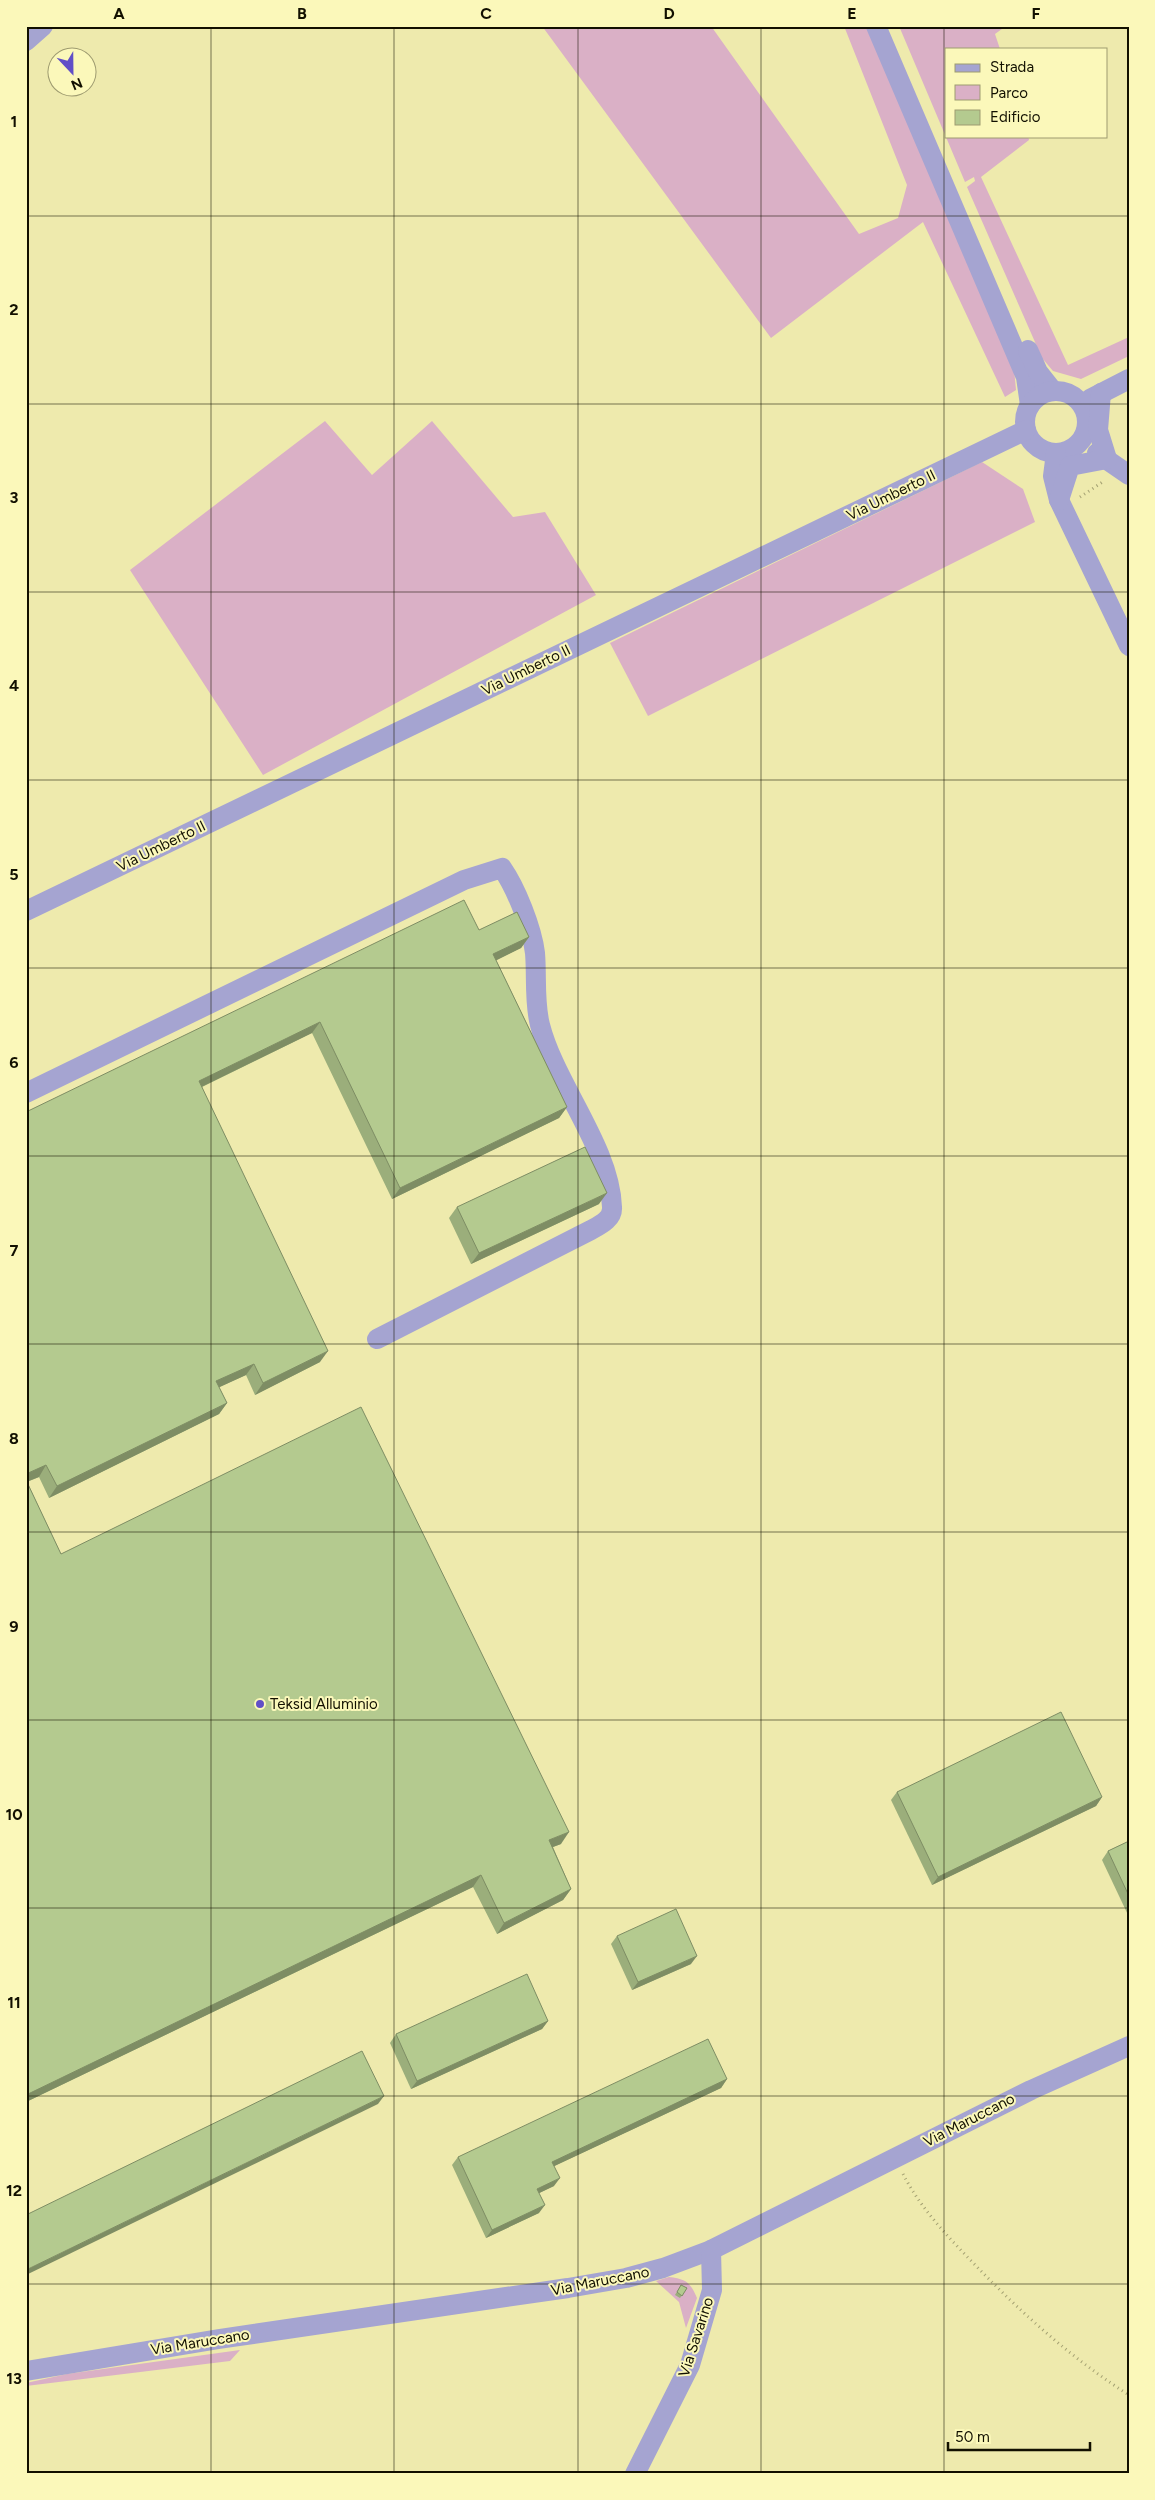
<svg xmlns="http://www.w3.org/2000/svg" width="1155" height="2500" font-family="Figtree,sans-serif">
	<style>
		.green { fill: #dab0c6 }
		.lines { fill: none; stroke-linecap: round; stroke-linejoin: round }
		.path { stroke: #a5a273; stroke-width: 3; stroke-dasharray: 1 4; stroke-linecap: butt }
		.minor { stroke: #a5a4d1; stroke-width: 20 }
		.wall { fill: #9bae7b }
		.shaded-wall { fill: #7e8d64 }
		.building { fill: #b4ca8f; stroke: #7e8d64 }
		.grid { fill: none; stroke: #121000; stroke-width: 1; stroke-opacity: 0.55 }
		.poi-dot { fill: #614fc7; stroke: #fbf8ba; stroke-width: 2 }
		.labels { text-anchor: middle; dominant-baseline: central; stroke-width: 4; stroke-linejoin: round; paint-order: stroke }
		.street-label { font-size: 15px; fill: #121000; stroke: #fbf8ba }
		.poi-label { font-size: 15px; fill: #121000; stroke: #fbf8ba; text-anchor: start }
		.neatline { fill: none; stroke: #121000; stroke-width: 2 }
		.grid-label { font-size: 16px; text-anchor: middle; font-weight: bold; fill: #121000 }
	</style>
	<rect width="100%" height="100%" fill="#eeeaad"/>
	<g class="green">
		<polygon points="542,26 711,26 859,234 898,218 907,185 844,26 867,26 1014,369 1016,390 1005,397 923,222 771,338"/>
		<polygon points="899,26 1006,26 995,34 1000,49 946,49 946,136 1028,136 1029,140 981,177 1068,365 1129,337 1129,356 1081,379 1053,371 1042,358 967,187 975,181 974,177 965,182"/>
		<polygon points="325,421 372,475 432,421 513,517 545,512 596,595 263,775 130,570"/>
		<polygon points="982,462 1023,489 1035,522 648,716 610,643"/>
		<path d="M669 2277C686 2279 690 2282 697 2298L686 2328 679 2302 656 2281Z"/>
		<polygon points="240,2350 230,2361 26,2386 26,2383 67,2374"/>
	</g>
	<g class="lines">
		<g class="path">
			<polyline points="1080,497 1104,481"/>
			<path d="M903 2174C922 2211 952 2241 981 2271 1026 2317 1074 2360 1129 2395"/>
		</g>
		<g class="minor">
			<polyline points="876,26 1026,377 1030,405"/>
			<polyline points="26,41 43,26"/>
			<polyline points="1028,350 1038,372 1053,391"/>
			<circle cx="1056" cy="422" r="31"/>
			<polyline points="1090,399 1129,379"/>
			<polyline points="1056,453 1053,476 1059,500 1129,646"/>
			<polyline points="1097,453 1129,475"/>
			<polyline points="1059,500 1070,466 1107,459 1098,430 1101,393"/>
			<polyline points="26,911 1026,430"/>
			<path d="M26 1093 464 880 502 868C516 888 532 928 535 953 537 976 534 1002 540 1025 555 1084 610 1147 612 1207 613 1219 600 1225 591 1230L377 1339"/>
			<polyline points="26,2371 219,2339 568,2288 626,2278 663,2268 711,2250 1031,2090 1129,2046"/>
			<polyline points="635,2474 690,2365 712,2290 711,2250"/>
		</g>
	</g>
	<g class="wall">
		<polygon points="479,930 529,937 521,948 496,960 567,1107 559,1118 392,1199 312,1033 202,1087 320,1362 255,1395 246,1375 219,1387 227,1403 219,1414 49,1498 39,1477 27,1482 61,1554 561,1844 553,1847 571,1889 563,1900 497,1934 473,1887 26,2102 26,1112"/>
		<polygon points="599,1204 471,1264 449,1218 457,1207"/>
		<polygon points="897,1792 1102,1797 1096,1806 932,1885 891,1800"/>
		<polygon points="1129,1841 1129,1917 1102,1860 1108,1851"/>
		<polygon points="617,1936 691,1964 632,1990 611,1944"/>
		<polygon points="548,2021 542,2029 411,2089 390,2043 396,2034"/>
		<polygon points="727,2079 721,2088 554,2166 554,2186 539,2193 539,2213 486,2238 452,2165 458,2157"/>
		<polygon points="681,2285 687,2288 680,2298 675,2295"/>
	</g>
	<g class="shaded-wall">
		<polygon points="529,937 521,948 485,966 493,954"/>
		<polygon points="320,1022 312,1033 191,1092 199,1081"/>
		<polygon points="567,1107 559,1118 392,1199 400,1188"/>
		<polygon points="607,1193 599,1204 471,1264 479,1253"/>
		<polygon points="328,1351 320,1362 255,1395 263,1383"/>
		<polygon points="254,1364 246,1375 209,1392 216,1381"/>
		<polygon points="227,1403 219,1414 49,1498 57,1486"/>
		<polygon points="46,1465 39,1477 26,1482 26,1474"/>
		<polygon points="1102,1797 1096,1806 932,1885 938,1877"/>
		<polygon points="569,1832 561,1844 542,1851 549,1840"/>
		<polygon points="481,1875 473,1887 26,2102 26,2095"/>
		<polygon points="571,1889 563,1900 497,1934 504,1923"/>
		<polygon points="697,1956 691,1964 632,1990 638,1982"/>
		<polygon points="548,2021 542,2029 411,2089 417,2081"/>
		<polygon points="727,2079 721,2088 546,2170 552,2162"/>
		<polygon points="384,2096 378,2104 26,2275 26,2270"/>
		<polygon points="560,2178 554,2186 531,2197 537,2189"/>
		<polygon points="545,2205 539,2213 486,2238 492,2230"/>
	</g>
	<g class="building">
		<polygon points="464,900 479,930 517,912 529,937 493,954 567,1107 400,1188 320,1022 199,1081 328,1351 263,1383 254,1364 216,1381 227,1403 57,1486 46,1465 26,1474 26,1112"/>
		<polygon points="585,1147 607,1193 479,1253 457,1207"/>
		<polygon points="361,1407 569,1832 549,1840 571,1889 504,1923 481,1875 26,2095 26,1573 28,1572 26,1569 26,1480 61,1554"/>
		<polygon points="1061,1712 1102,1797 938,1877 897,1792"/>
		<polygon points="1129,1841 1129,1896 1108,1851"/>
		<polygon points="676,1909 697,1956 638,1982 617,1936"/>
		<polygon points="527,1974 548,2021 417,2081 396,2034"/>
		<polygon points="708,2039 727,2079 552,2162 560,2178 537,2189 545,2205 492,2230 458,2157"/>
		<polygon points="362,2051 384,2096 26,2270 26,2215"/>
		<polygon points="681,2285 687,2288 682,2296 677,2292"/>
	</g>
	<path class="grid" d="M211 26V2474M394 26V2474M578 26V2474M761 26V2474M944 26V2474M26 216H1129M26 404H1129M26 592H1129M26 780H1129M26 968H1129M26 1156H1129M26 1344H1129M26 1532H1129M26 1720H1129M26 1908H1129M26 2096H1129M26 2284H1129"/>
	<circle class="poi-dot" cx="260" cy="1704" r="5"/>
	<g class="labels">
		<g class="street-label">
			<text transform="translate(891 495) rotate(-26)">Via Umberto II</text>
			<text transform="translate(526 670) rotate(-26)">Via Umberto II</text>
			<text transform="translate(161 846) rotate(-26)">Via Umberto II</text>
			<text transform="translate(969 2120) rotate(-27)">Via Maruccano</text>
			<text transform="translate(600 2281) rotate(-11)">Via Maruccano</text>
			<text transform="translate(696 2337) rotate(-72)">Via Savarino</text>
			<text transform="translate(200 2342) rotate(-9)">Via Maruccano</text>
		</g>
		<g class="poi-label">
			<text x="270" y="1704">Teksid Alluminio</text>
		</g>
	</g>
	<rect width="1155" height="2500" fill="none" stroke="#fbf8ba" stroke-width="55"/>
	<rect x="945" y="48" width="162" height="90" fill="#fbf8ba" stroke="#9e9b70"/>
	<rect x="955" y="64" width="25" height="8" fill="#a5a4d1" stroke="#9e9b70"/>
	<text x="990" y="72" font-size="15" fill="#121000">Strada</text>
	<rect x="955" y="85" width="25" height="15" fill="#dab0c6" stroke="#9e9b70"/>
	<text x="990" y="98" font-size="15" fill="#121000">Parco</text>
	<rect x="955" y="110" width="25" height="15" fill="#b4ca8f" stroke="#9e9b70"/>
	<text x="990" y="122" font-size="15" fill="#121000">Edificio</text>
	<g transform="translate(72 72) rotate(158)"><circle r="24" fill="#fbf8ba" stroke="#9e9b70"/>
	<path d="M0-4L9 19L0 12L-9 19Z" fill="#614fc7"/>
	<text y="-8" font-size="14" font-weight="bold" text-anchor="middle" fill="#121000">N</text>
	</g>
	<path d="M948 2442v8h142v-8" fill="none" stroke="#121000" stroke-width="2.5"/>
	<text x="955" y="2442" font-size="15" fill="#121000" stroke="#fbf8ba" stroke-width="4" paint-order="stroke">50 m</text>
	<rect x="28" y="28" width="1100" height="2444" class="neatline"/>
	<g class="grid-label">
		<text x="119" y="19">A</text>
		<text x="302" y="19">B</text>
		<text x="486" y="19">C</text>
		<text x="669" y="19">D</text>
		<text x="852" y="19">E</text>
		<text x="1036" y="19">F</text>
		<text x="14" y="127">1</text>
		<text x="14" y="315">2</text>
		<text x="14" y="503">3</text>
		<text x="14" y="691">4</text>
		<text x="14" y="880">5</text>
		<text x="14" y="1068">6</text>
		<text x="14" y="1256">7</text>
		<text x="14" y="1444">8</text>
		<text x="14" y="1632">9</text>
		<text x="14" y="1820">10</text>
		<text x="14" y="2008">11</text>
		<text x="14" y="2196">12</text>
		<text x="14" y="2384">13</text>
	</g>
</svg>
